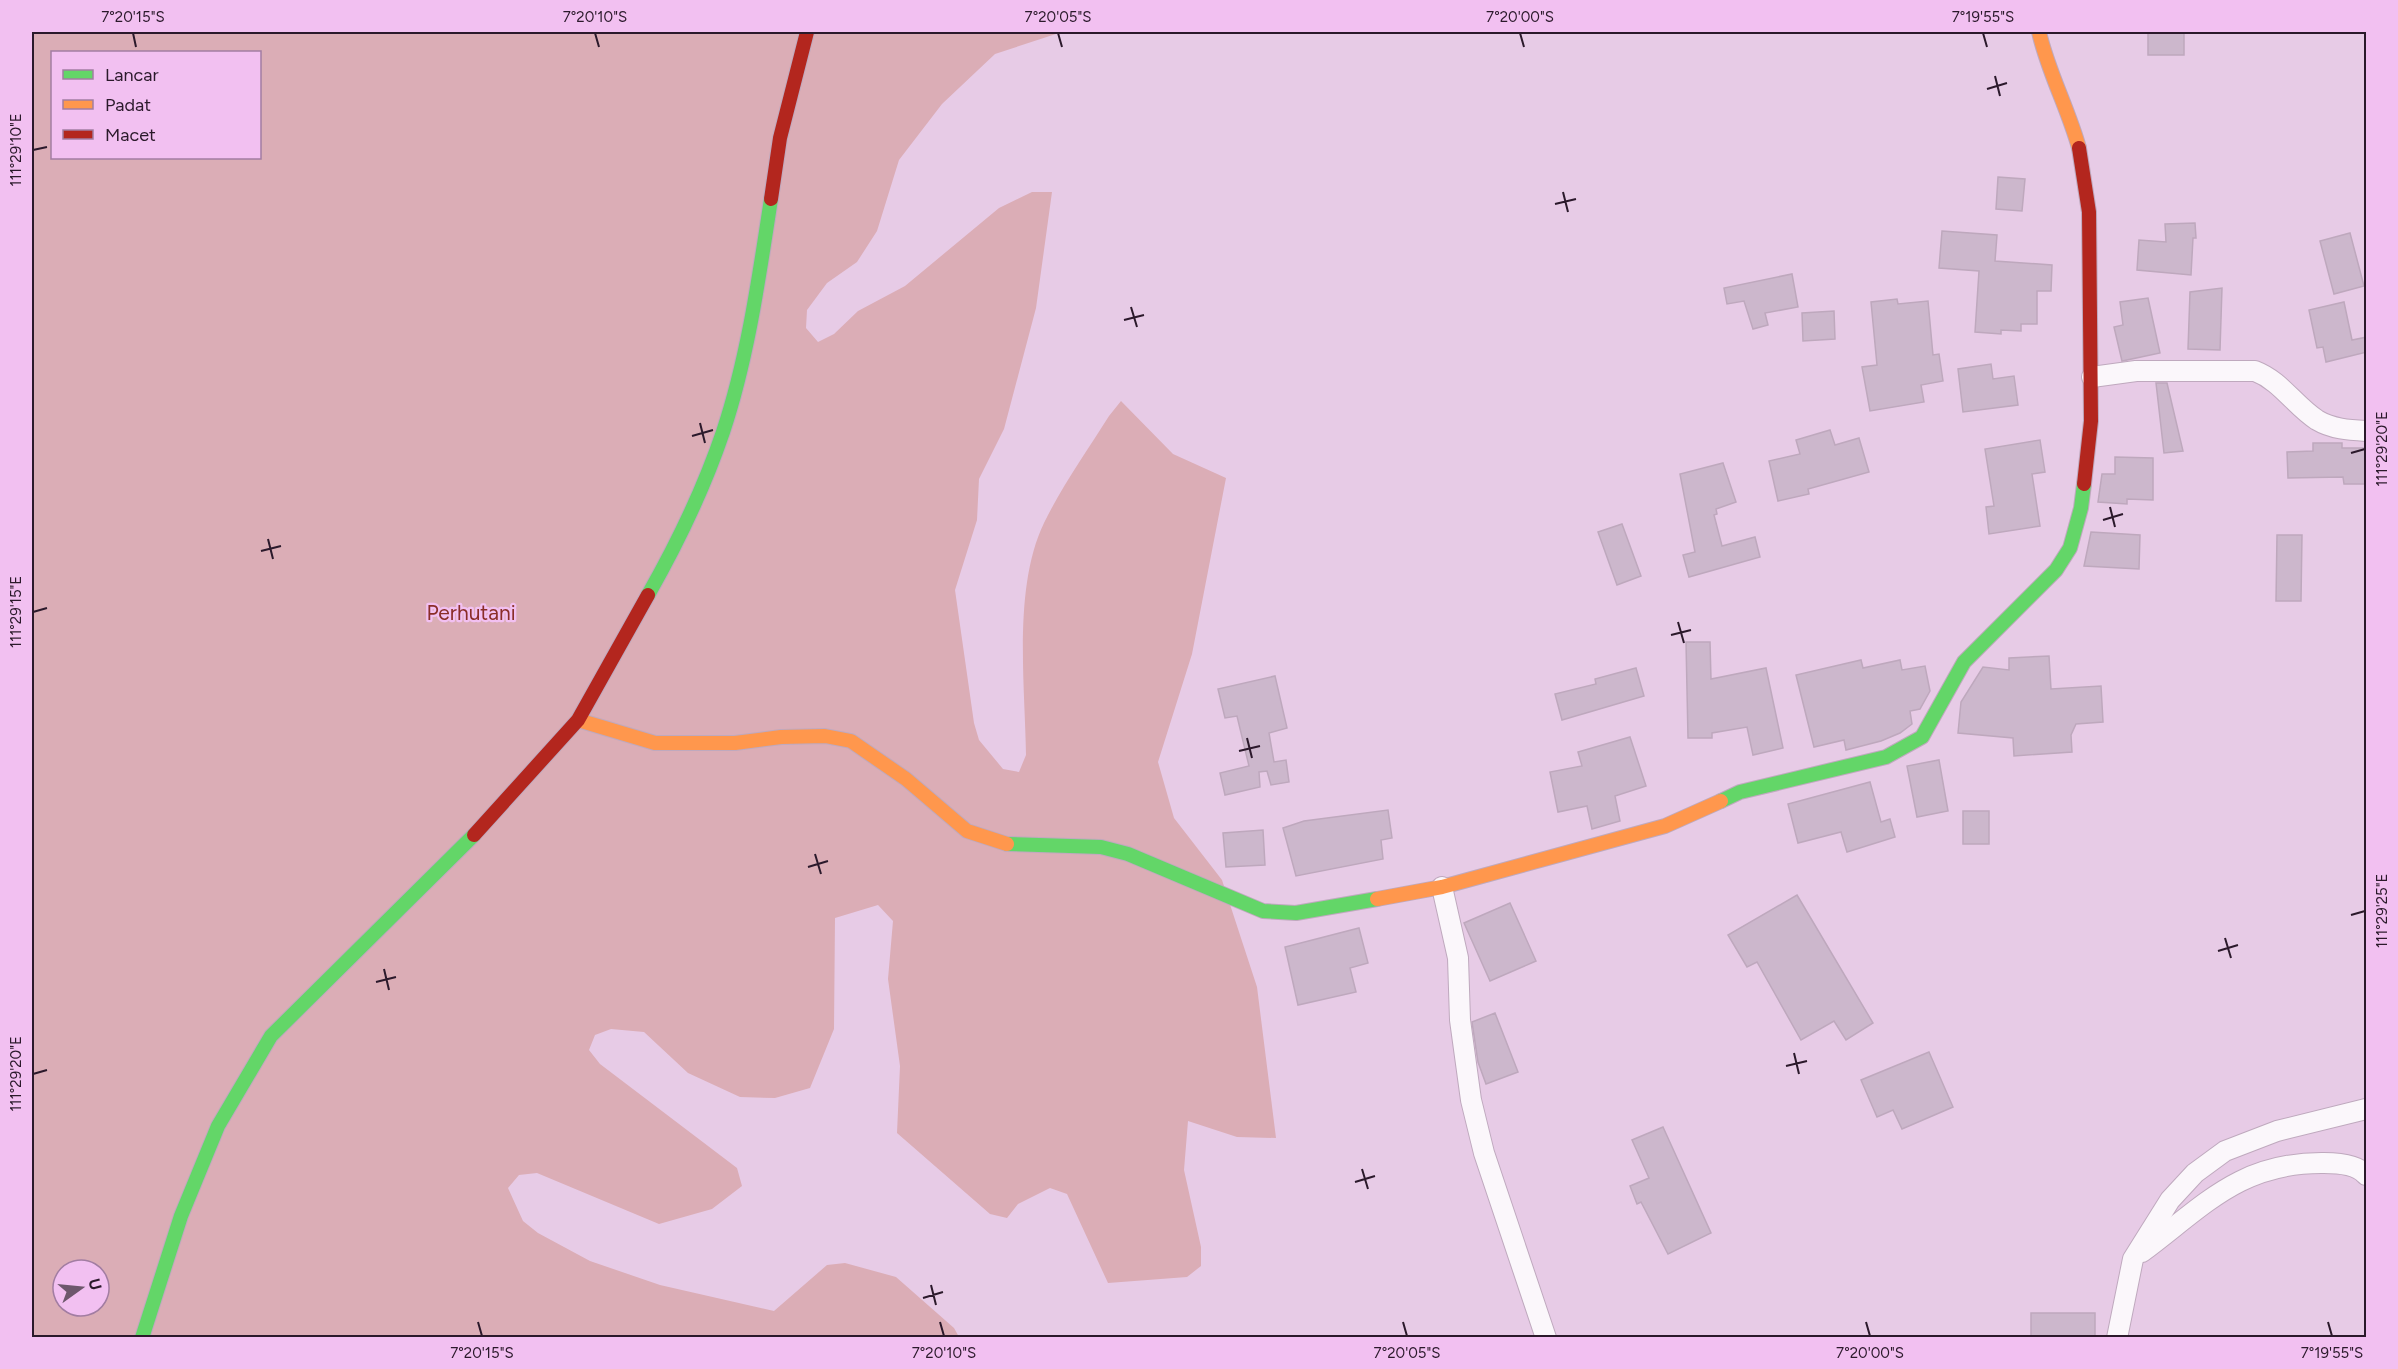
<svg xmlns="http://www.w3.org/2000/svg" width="2398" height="1369" font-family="Figtree,sans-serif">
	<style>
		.green { fill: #dbadb6; fill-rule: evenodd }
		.building { fill: #ccb7cc; stroke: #bea8bd; stroke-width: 1.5 }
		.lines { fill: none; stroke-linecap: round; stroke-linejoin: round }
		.street-casing { stroke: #bfa9be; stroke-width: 22 }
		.fast-casing { stroke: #bfa9be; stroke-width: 16 }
		.slow-casing { stroke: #bfa9be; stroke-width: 16 }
		.jam-casing { stroke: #bfa9be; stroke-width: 16 }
		.street { stroke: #fbf7fb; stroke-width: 20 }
		.fast { stroke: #63d668; stroke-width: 14 }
		.slow { stroke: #ff974d; stroke-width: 14 }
		.jam { stroke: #b3261e; stroke-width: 14 }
		.ticks { fill: none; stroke: #2b192b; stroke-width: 2 }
		.labels { text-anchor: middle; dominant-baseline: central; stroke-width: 4.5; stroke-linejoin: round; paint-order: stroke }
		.park-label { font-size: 21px; fill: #8a2d28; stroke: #f2c0f1 }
		.neatline { fill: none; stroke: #2b192b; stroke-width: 2 }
		.ticks-label { font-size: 15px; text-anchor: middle; fill: #2b192b }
	</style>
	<rect width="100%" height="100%" fill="#e7cbe6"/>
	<path class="green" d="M32 32H1062L995 54 942 104 899 160 877 231 857 262 827 283 807 310 806 328 818 342 834 334 858 311 905 286 999 208 1032 192H1052L1036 308 1004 429 979 479 977 520 955 590 974 723 979 740 1003 769 1019 772 1026 755C1025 684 1013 587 1044 523 1062 486 1087 451 1109 416L1121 401 1173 454 1226 478 1192 654 1158 762 1174 818 1222 880 1257 987 1276 1138 1237 1137 1188 1121 1184 1170 1201 1247V1266L1187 1277 1108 1283 1067 1194 1050 1188 1018 1204 1007 1218 990 1214 897 1133 900 1066 888 979 893 921 878 905 835 918 834 1029 810 1088 775 1098 740 1097 688 1073 644 1032 611 1029 595 1035 589 1050 600 1064 737 1168 742 1186 712 1209 659 1224 537 1173 519 1175 508 1188 523 1221 538 1233 590 1261 660 1285 774 1311 827 1265 845 1263 896 1277 954 1328 959 1337H32ZM52 52H260V158H52ZM63 1270H99V1306H63Z"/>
	<g class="building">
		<rect x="2148" y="32" width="36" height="23"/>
		<polygon points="1998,177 2025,179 2022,211 1996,209"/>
		<polygon points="2195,223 2196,238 2193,238 2191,275 2137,270 2139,240 2166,242 2165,224"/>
		<polygon points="1942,231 1997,235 1995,261 2052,265 2051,291 2037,291 2037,324 2021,324 2021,331 2001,330 2001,334 1975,332 1979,271 1939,268"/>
		<polygon points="2350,233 2364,286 2334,294 2320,241"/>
		<polygon points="1792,274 1798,307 1765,313 1768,325 1753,329 1744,301 1727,304 1724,288"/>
		<polygon points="2222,288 2220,350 2188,349 2190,292"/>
		<polygon points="2148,298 2160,353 2122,361 2114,327 2123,325 2120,302"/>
		<polygon points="1897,299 1898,304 1928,301 1933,355 1939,354 1943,381 1921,385 1924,402 1870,411 1862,367 1877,365 1871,302"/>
		<polygon points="2344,302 2352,340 2367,337 2367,352 2326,362 2323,347 2317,348 2309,310"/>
		<polygon points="1834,311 1835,339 1803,341 1802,313"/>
		<polygon points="1991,364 1993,379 2014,376 2018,405 1963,412 1958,369"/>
		<polygon points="2156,383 2167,383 2183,451 2164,453"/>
		<polygon points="1830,430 1835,445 1859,438 1869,472 1808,489 1809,494 1778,501 1769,461 1800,454 1796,440"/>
		<polygon points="2040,440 2045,472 2032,474 2040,526 1989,534 1986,507 1994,506 1985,449"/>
		<polygon points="2313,443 2342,443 2342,448 2367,448 2367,484 2344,484 2343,477 2288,478 2287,452 2313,451"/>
		<polygon points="2115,457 2153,458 2153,500 2127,499 2127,504 2098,502 2102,474 2115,474"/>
		<polygon points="1723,463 1736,502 1716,509 1717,514 1714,515 1722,546 1755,537 1760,557 1689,577 1683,555 1695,552 1680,474"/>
		<polygon points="1622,524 1641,576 1617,585 1598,532"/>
		<polygon points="2091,532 2140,535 2139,569 2084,566"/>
		<polygon points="2277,535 2302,535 2301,601 2276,601"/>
		<polygon points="1686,642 1710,642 1711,679 1766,668 1783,748 1753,755 1747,727 1712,733 1712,738 1688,738"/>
		<polygon points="2049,656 2051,689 2101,686 2103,722 2076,724 2071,735 2072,752 2014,756 2013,738 1958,733 1961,702 1983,667 2009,670 2009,658"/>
		<polygon points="1861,660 1863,668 1900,660 1902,670 1925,666 1930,691 1920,709 1910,711 1912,724 1900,733 1881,741 1846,750 1844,740 1814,747 1796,675"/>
		<polygon points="1636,668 1644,696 1562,720 1555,694 1596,684 1595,679"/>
		<polygon points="1275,676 1287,728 1269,733 1274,762 1286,760 1289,782 1271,785 1267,771 1259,772 1260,787 1225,795 1220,773 1249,766 1237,716 1225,718 1218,689"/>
		<polygon points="1630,737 1646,786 1615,796 1620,821 1592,829 1587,806 1558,812 1550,772 1582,766 1578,752"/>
		<polygon points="1939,760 1948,811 1917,817 1907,766"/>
		<polygon points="1870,782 1881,822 1890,819 1895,837 1847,852 1841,832 1798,843 1788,804"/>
		<polygon points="1388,810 1392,838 1381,840 1383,859 1296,876 1283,828 1304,821"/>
		<rect x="1963" y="811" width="26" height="33"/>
		<polygon points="1263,830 1265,865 1226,867 1223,833"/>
		<polygon points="1797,895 1873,1023 1846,1040 1834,1021 1801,1040 1757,962 1747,967 1728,935"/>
		<polygon points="1510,903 1536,961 1490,981 1464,923"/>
		<polygon points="1359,928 1368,963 1350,968 1356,992 1298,1005 1285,947"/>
		<polygon points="1495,1013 1518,1072 1486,1084 1478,1062 1472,1022"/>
		<polygon points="1929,1052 1953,1107 1902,1129 1893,1110 1877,1117 1861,1080"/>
		<polygon points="1663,1127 1711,1233 1668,1254 1641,1202 1637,1204 1630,1186 1649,1178 1632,1140"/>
		<rect x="2031" y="1313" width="64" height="25"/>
	</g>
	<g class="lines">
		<g class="street-casing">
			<g id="street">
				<path d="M2092 377 2136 371H2255C2281 381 2294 405 2317 420 2332 429 2349 430 2366 431"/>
				<polyline points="1442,887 1458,958 1460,1020 1471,1100 1484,1153 1546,1338"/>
				<path d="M2142 1252C2204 1206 2240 1162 2324 1163 2337 1163 2357 1164 2366 1175"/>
				<polyline points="2117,1338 2133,1259 2170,1200 2195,1173 2225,1151 2277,1131 2366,1109"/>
			</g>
		</g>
		<g class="fast-casing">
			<g id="fast">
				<path d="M648 595C677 544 704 488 723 432 748 357 759 277 771 199"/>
				<polyline points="1721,801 1740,792 1886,757 1922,737 1964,662 2056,570 2070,548 2081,508 2084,484"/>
				<polyline points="1007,844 1101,847 1128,854 1263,911 1296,913 1377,899"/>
				<polyline points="142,1338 181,1216 218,1126 271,1036 474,835"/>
			</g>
		</g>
		<g class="slow-casing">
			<g id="slow">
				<path d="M2039 32C2048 72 2068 108 2079 148"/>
				<polyline points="578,720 655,743 735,743 781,737 825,736 851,741 906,779 967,831 1007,844"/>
				<polyline points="1377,899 1442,887 1665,826 1721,801"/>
			</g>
		</g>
		<g class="jam-casing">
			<g id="jam">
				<polyline points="2079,148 2089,212 2091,421 2084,484"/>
				<polyline points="771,199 780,138 807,32"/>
				<polyline points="474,835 578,720 648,595"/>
			</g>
		</g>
		<use href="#street" class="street"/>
		<use href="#fast" class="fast"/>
		<use href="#slow" class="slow"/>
		<use href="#jam" class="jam"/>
	</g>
	<path class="ticks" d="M133 33 136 47M595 33 599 47M1058 33 1062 47M1520 33 1524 47M1983 33 1987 47M1995 76 2000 96M1987 89 2007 83M33 150 47 147M1563 192 1568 212M1555 204 1576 199M1131 307 1137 327M1124 320 1144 315M700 423 705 443M692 436 713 430M2351 453 2365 449M2110 507 2115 527M2103 520 2123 514M268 539 273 559M261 551 281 546M33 612 47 608M1678 622 1684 643M1671 635 1691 630M1247 738 1252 758M1239 751 1260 746M815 854 821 874M808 867 828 861M2351 915 2365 911M2225 938 2231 958M2218 951 2238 945M384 969 389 990M376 982 396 977M1794 1053 1799 1074M1786 1066 1807 1061M33 1074 47 1070M1362 1169 1368 1189M1355 1182 1375 1176M931 1285 936 1305M923 1298 943 1292M478 1322 482 1336M940 1322 944 1336M1403 1322 1407 1336M1866 1322 1870 1336M2328 1322 2332 1336"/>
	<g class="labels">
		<g class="park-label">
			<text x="471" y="612">Perhutani</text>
		</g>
	</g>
	<rect width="2398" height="1369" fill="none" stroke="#f2c0f1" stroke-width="66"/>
	<rect x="51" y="51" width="210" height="108" fill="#f2c0f1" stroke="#a27da2" stroke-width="1.5"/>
	<rect x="63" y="70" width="30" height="9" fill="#63d668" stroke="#a27da2" stroke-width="1.5"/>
	<text x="105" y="81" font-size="18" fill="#2b192b">Lancar</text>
	<rect x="63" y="100" width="30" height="9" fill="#ff974d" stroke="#a27da2" stroke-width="1.5"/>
	<text x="105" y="111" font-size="18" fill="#2b192b">Padat</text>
	<rect x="63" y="130" width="30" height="9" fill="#b3261e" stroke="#a27da2" stroke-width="1.5"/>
	<text x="105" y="141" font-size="18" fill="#2b192b">Macet</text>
	<g transform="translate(81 1288) rotate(75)"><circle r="28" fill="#f2c0f1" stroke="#a27da2" stroke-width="1.5"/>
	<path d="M0-4.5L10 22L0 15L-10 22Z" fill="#6d576c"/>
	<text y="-9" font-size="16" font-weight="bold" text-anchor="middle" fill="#2b192b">U</text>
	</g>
	<rect x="33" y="33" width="2332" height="1303" class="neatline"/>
	<g class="ticks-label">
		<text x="133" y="22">7°20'15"S</text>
		<text x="595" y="22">7°20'10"S</text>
		<text x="1058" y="22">7°20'05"S</text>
		<text x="1520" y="22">7°20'00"S</text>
		<text x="1983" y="22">7°19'55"S</text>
		<text transform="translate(16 150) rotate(-90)" y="5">111°29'10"E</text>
		<text transform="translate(2382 449) rotate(-90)" y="5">111°29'20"E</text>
		<text transform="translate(16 612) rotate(-90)" y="5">111°29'15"E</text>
		<text transform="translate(2382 911) rotate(-90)" y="5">111°29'25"E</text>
		<text transform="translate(16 1074) rotate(-90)" y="5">111°29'20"E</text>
		<text x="482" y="1358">7°20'15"S</text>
		<text x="944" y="1358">7°20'10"S</text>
		<text x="1407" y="1358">7°20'05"S</text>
		<text x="1870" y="1358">7°20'00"S</text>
		<text x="2332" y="1358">7°19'55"S</text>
	</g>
</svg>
